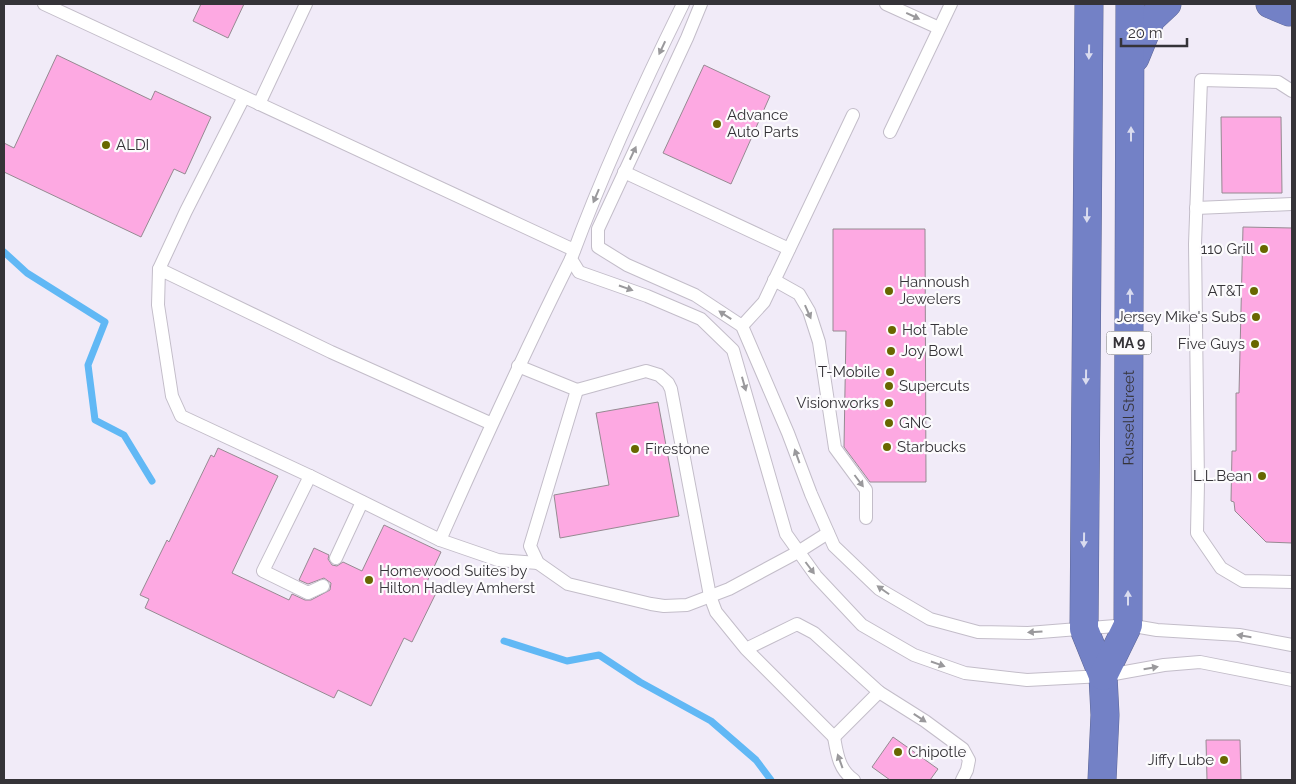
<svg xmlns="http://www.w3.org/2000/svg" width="1296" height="784" font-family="Raleway,sans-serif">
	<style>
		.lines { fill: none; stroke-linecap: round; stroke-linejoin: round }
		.stream { stroke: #61b8f5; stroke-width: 7 }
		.building { fill: #fda9e2; stroke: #968a92 }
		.lane-casing { stroke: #c3bdc9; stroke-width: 14 }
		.highway-casing { stroke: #5d6694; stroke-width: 29 }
		.lane { stroke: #fff; stroke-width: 12 }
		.highway { stroke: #7381c6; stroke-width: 28 }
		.oneway { fill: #9a999c }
		.oneway2 { fill: #dadcef }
		.poi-dot { fill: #686700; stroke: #fcfbfd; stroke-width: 2 }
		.labels { text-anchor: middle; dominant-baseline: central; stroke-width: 4.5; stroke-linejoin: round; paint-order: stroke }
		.shield { fill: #fcfbfd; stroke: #716f73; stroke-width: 1 }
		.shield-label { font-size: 14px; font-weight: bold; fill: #353338 }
		.poi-label { font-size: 15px; fill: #353338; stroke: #fcfbfd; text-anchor: start }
		.street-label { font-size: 15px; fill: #353338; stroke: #fcfbfd }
	</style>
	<rect width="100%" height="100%" fill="#f1ebf8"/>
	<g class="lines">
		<g class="stream">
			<polyline points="4,252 27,273 105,322 88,365 95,420 124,435 152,481"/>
			<polyline points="504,641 567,661 599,655 640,682 711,721 756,760 771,780"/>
		</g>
	</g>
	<g class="building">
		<polygon points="201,4 244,4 228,38 193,21"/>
		<polygon points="57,55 151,100 155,91 211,117 185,174 174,169 141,237 4,172 4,143 14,148"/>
		<polygon points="704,65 770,96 731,184 663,153"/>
		<polygon points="1221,117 1281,117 1282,193 1222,193"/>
		<polygon points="1243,227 1292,228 1292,543 1266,542 1235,511 1234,502 1231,501 1232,451 1236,451 1236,393 1239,393"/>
		<polygon points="833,229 925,229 926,482 870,482 844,447 846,331 833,331"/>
		<polygon points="658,402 679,516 560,538 554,495 609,485 596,413"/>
		<polygon points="218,448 278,476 232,573 289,600 292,594 305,600 311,600 330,590 331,583 324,578 308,584 299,580 314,548 329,555 328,559 332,565 337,566 343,562 362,571 384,525 441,552 426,584 438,589 412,642 404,638 371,706 338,690 334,698 145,608 149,599 140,595 167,540 169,542 211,455 214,457"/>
		<polygon points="893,737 938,769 930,780 890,780 872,767"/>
		<polygon points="1206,740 1240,740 1241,780 1207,780"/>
	</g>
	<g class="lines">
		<g class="lane-casing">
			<g id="lane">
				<polyline points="44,4 574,250"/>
				<path d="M683 4C642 87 603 172 571 259L579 272 647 296 701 319 733 350 786 534 816 576 862 625 914 655 965 673 1027 680 1103 676 1164 665 1200 662 1292 680"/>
				<polyline points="701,4 687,38 598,229 598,247 627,265 695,295 742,326 788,433 811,494 834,546 879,589 930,619 978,632 1028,633 1128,625 1157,630 1239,635 1292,645"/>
				<polyline points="886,4 939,28"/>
				<polyline points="1292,91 1278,82 1201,80 1195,244 1198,483 1197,533 1221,568 1243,581 1292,582"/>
				<polyline points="259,104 306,4"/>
				<polyline points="890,132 951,4"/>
				<polyline points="624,172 789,249"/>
				<polyline points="1196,208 1292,204"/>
				<polyline points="159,269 186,211 244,97"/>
				<polyline points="774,280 799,294 809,311 819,342 835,448 866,490 866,518"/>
				<polyline points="742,326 764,302 853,115"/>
				<polyline points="518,366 577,390 530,546 538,563 568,584 651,604 664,606 687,605 729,589 798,552 828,533"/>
				<polyline points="577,390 646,371 659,375 668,383 671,389 710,596 716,612 746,649 797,624 814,633 879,692 834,737 746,649"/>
				<path d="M492 424 331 352 159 269 158 305 172 396 181 416 310 476 440 540C482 445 525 351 571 259"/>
				<polyline points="310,476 263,571 308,593 323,586"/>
				<polyline points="440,540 498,560 538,563"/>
				<polyline points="336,558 362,502"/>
				<polyline points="879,692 925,721 963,749 969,760 967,770 962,780"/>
				<path d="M834 737C837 754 839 770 854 780"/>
			</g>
		</g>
		<g class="highway-casing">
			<g id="highway">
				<polyline points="1089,4 1084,629 1103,676 1105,715 1102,780"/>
				<polyline points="1270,4 1289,12"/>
				<polyline points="1135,58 1151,19 1167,4"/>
				<path id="s1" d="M1103 676 1128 625 1130 4"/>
			</g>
		</g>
		<use href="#lane" class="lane"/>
		<use href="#highway" class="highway"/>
	</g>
	<defs><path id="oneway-solid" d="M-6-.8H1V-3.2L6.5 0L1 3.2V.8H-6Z" transform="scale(1.25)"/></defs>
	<g class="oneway">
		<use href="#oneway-solid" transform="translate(913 16) rotate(25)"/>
		<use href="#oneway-solid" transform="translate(662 48) rotate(115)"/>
		<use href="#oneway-solid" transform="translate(633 153) rotate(-65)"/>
		<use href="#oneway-solid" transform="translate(596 196) rotate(113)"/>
		<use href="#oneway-solid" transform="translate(626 288) rotate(19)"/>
		<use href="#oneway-solid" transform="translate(808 312) rotate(66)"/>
		<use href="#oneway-solid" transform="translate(725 315) rotate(-147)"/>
		<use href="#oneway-solid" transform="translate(744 384) rotate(74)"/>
		<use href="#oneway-solid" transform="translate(797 456) rotate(-110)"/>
		<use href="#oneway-solid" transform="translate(859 481) rotate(53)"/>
		<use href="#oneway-solid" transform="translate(810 568) rotate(53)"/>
		<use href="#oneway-solid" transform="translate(883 590) rotate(-145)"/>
		<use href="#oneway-solid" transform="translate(1035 632) rotate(176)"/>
		<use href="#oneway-solid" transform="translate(1244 636) rotate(-171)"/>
		<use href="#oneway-solid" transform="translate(938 664) rotate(19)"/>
		<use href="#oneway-solid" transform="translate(1151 668) rotate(-10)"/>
		<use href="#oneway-solid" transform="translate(920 718) rotate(33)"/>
		<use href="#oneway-solid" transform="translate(840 761) rotate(-110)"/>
	</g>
	<g class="oneway2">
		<use href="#oneway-solid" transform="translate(1089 52) rotate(91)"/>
		<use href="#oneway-solid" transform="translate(1131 134) rotate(-90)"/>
		<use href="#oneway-solid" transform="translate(1087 215) rotate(91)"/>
		<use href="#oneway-solid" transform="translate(1130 296) rotate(-90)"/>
		<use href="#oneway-solid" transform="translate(1086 377) rotate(91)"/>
		<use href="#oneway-solid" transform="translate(1084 540) rotate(91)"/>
		<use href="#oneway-solid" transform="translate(1128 598) rotate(-90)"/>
	</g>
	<g class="poi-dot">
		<circle cx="717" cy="124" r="5"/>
		<circle cx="106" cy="145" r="5"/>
		<circle cx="1264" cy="249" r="5"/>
		<circle cx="889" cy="291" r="5"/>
		<circle cx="1254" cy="291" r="5"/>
		<circle cx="1256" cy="317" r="5"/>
		<circle cx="892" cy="330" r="5"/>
		<circle cx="1255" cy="344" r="5"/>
		<circle cx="891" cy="351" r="5"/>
		<circle cx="890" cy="372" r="5"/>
		<circle cx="889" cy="386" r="5"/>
		<circle cx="889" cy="403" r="5"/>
		<circle cx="889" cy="423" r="5"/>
		<circle cx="887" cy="447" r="5"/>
		<circle cx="635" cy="449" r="5"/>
		<circle cx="1262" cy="476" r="5"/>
		<circle cx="369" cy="580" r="5"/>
		<circle cx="898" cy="752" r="5"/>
		<circle cx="1224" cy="760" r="5"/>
	</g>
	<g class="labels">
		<rect class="shield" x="1106.5" y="331.5" width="45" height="23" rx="4"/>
		<g class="shield-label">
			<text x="1129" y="343">MA 9</text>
		</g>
		<g class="poi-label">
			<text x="727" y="115">Advance<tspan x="727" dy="17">Auto Parts</tspan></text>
			<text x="116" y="145">ALDI</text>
			<text x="1254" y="249" text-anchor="end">110 Grill</text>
			<text x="899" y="282">Hannoush<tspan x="899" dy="17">Jewelers</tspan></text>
			<text x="1244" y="291" text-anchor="end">AT&amp;T</text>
			<text x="1246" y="317" text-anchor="end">Jersey Mike's Subs</text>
			<text x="902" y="330">Hot Table</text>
			<text x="1245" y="344" text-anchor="end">Five Guys</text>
			<text x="901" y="351">Joy Bowl</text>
			<text x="880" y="372" text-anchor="end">T-Mobile</text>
			<text x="899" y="386">Supercuts</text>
			<text x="879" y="403" text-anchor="end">Visionworks</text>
			<text x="899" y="423">GNC</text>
			<text x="897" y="447">Starbucks</text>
			<text x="645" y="449">Firestone</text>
			<text x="1252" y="476" text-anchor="end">L.L.Bean</text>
			<text x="379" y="571">Homewood Suites by<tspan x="379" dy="17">Hilton Hadley Amherst</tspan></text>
			<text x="908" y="752">Chipotle</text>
			<text x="1214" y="760" text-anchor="end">Jiffy Lube</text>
		</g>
		<g class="street-label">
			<text stroke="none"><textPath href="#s1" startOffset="264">Russell Street</textPath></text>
		</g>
	</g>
	<rect width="1296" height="784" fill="none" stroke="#353338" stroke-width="10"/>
	<path d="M1121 38v8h66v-8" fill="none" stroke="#353338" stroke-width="2.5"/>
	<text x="1128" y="38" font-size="15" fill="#353338" stroke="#fcfbfd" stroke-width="4" paint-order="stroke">20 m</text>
</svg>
